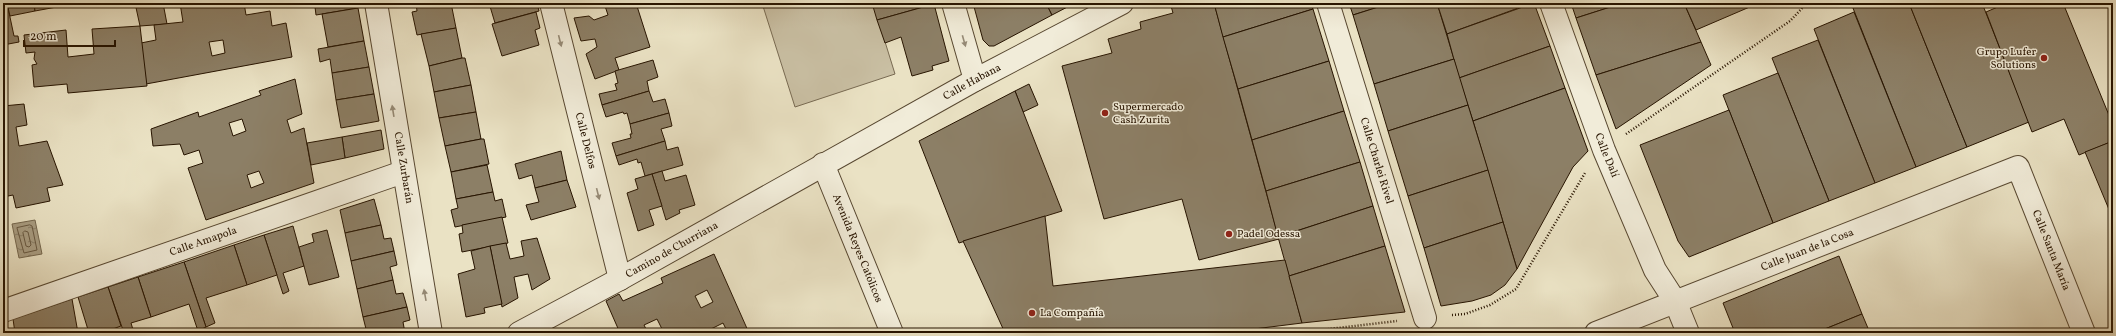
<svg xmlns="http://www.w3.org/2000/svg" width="2116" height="336" font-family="Vollkorn,serif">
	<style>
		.pitch { fill: #c9bfa3; stroke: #786a52 }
		.water { fill: url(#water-ripples); stroke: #74664d }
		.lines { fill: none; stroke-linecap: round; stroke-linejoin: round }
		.shore { stroke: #685840; stroke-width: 1 }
		.building { fill: #8c7f66; stroke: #271400; fill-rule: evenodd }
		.minor-casing { stroke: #584831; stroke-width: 24 }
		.tertiary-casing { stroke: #584831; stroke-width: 24 }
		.path { stroke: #271400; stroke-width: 2.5; stroke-dasharray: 1 2; stroke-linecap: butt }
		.minor { stroke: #f1ecd9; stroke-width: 22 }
		.tertiary { stroke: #f1ecd9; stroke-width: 22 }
		.oneway { fill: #968b77 }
		.poi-dot { fill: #8f2418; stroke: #f1ecd9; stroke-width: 1.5 }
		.labels { text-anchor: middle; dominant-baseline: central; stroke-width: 3; stroke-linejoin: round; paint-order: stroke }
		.poi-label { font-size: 11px; fill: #271400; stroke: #f1ecd9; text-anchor: start }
		.street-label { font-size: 11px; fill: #271400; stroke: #f1ecd9 }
	</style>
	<defs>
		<pattern id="water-ripples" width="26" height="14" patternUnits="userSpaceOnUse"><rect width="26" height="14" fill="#a89c81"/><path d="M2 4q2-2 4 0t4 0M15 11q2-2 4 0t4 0" fill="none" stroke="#897e67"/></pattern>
	</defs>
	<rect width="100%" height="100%" fill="#eae2c4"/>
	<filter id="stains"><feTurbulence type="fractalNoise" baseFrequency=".005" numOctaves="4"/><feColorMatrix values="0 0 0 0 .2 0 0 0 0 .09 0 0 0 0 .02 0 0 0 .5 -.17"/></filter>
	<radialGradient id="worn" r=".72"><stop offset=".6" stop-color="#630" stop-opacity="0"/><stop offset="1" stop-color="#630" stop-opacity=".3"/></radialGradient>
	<polygon class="pitch" points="762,3 873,3 895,74 795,107"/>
	<polygon class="water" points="35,220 42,254 19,258 12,224"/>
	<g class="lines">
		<g class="shore">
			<polygon points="30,225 32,226 37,250 24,253 17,228"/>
			<polygon points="25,231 28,232 31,245 29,247 26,246 23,233"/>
		</g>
	</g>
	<g class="building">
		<polygon points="3,3 7,3 14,36 18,36 19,42 3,45"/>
		<polygon points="7,3 34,3 35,11 10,16"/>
		<polygon points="34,3 61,3 62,6 35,11"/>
		<polygon points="135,3 163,3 167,24 140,26"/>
		<path d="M180 3H244L246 15 270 11 272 26 286 23 292 57 146 84 141 43 156 40 154 25 183 22ZM223 40 225 53 212 56 209 42Z"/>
		<polygon points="316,3 357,3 358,8 316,15 315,7 317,7"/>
		<polygon points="416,3 451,3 456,28 417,35 412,12 417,11"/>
		<polygon points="489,3 537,3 539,11 495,23"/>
		<polygon points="604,3 636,3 650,47 615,58 619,70 595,79 586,54 597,47 595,39 581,41 574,18 589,16 594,20 608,15"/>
		<polygon points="872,3 933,3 934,4 877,20"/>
		<polygon points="973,3 1046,3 1052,15 994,46 989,46 983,40"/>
		<polygon points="1046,3 1075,3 1052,15"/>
		<polygon points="1182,3 1214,3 1279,239 1199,260 1182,199 1104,219 1062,66 1112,53 1108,39 1141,29 1140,22 1173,13 1171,6"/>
		<polygon points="1214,3 1311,3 1313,9 1223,37"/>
		<polygon points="1349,3 1391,3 1353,15"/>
		<polygon points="1391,3 1437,3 1454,59 1374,84 1353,15"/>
		<polygon points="1437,3 1532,3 1447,34"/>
		<polygon points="1534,3 1550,46 1459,78 1447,34"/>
		<polygon points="1571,3 1623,3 1576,18"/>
		<polygon points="1623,3 1684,3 1701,42 1596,75 1576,18"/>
		<polygon points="1684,3 1759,3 1696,30"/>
		<polygon points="1851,3 1909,3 1967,147 1916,167"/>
		<polygon points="1909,3 1982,3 2029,122 1967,147"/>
		<polygon points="2007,3 2063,3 2113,125 2113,141 2079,155 2064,119 2032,132 1986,12"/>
		<polygon points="934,4 949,61 932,66 933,70 912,76 901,37 885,43 877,20"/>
		<polygon points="358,8 364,41 328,47 322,14"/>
		<polygon points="1313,9 1329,61 1238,89 1223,37"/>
		<polygon points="536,12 540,28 535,30 539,45 502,56 492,24"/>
		<polygon points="1854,12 1916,167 1875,183 1814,29"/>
		<polygon points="140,26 147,86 68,93 67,84 34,87 32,65 37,64 34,59 35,52 26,53 24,35 66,30 68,57 94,54 92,29"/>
		<polygon points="456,28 462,58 429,66 421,34"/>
		<polygon points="1818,40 1875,183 1829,201 1772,58"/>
		<polygon points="364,41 369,67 332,73 330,59 320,62 318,49"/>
		<polygon points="1701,42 1711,65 1616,129 1596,75"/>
		<polygon points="1550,46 1565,88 1473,121 1459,78"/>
		<polygon points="462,58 465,58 471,85 434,92 429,66"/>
		<polygon points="1454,59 1468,105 1388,131 1374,84"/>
		<polygon points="653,60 658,77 647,81 649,91 602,105 599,94 617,90 615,84 618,83 615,71"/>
		<polygon points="1329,61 1344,111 1252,140 1238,89"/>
		<polygon points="369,67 374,94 336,100 332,73"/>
		<polygon points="1778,73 1829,201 1773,223 1723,95"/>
		<path d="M295 79 302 114 287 120 291 133 304 128 314 183 206 220 188 168 203 163 199 150 184 155 180 144 153 146 151 129 198 112 199 117 261 95 259 91ZM242 119 246 131 233 136 229 123ZM259 171 264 183 251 188 247 175Z"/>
		<polygon points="1029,84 1038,105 1023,112 1015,91"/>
		<polygon points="471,85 476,112 439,118 434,92"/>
		<polygon points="1565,88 1588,151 1573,167 1517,269 1473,121"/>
		<polygon points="649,91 653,102 665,99 669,113 630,124 627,113 624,114 623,112 606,117 602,105"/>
		<polygon points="1015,91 1062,211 959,243 919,141"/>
		<polygon points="374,94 379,121 341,128 336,100"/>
		<polygon points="24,104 27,125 16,127 19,146 47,141 63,185 47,188 50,201 16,208 13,195 3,197 3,106"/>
		<polygon points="1468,105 1488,170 1408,196 1388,131"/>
		<polygon points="1729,110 1773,223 1689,257 1678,241 1640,145"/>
		<polygon points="1344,111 1360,162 1266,191 1252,140"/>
		<polygon points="476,112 481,139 445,146 439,118"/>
		<polygon points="669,113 672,126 661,129 665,141 616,156 612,143 631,138 630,134 632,134 630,124"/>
		<polygon points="381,130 384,149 345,158 342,137"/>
		<polygon points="342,137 345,158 311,165 307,143"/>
		<polygon points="481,139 484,139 489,164 451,172 445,146"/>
		<polygon points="665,141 667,150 678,147 683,165 645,176 641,162 638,163 637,159 619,165 616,156"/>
		<polygon points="2113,141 2113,219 2085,152"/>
		<polygon points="561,151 567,180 535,188 532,175 519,179 515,164"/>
		<polygon points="1360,162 1373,206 1278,237 1266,191"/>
		<polygon points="487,165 493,192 456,199 451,172"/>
		<polygon points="1488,170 1503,222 1424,248 1408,196"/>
		<polygon points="662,171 665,181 686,175 695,205 679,210 680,213 666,220 652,174"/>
		<polygon points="652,174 662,206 649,210 654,225 638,231 627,193 638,189 635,179"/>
		<polygon points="567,180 576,207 531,220 526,205 539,202 535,188"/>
		<polygon points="493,192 495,201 502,199 506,217 455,227 451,210 458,208 456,199"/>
		<polygon points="374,199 381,225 345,233 340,210"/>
		<polygon points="1373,206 1385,246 1289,276 1278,237"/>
		<polygon points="1045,216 1053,286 1285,260 1302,323 1222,333 1005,333 963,241"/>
		<polygon points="502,217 508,243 462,252 459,234 463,233 462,225"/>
		<polygon points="1503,222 1517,269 1505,285 1491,295 1472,301 1441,306 1424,248"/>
		<polygon points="381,225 384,239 391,238 394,251 351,261 345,233"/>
		<polygon points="293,226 304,266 283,273 289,291 283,294 264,235"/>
		<polygon points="327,230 339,277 309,285 299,247 314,242 312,234"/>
		<polygon points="264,235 277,275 247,285 234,245"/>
		<polygon points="537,238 550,279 532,290 528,274 514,277 518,298 502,307 490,246 506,243 510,259 524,256 521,241"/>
		<polygon points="234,245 247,285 206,298 215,323 206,327 184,262"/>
		<polygon points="490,246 502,304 484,308 485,313 466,317 458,274 475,269 471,251"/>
		<polygon points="1385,246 1405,312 1302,323 1289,276"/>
		<polygon points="394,251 397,265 390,267 393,280 357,289 351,261"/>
		<path d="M714 254 749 333H728L723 323 711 329 713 333H659L663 331 657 319 644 325 648 333H620L606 301 619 294 623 301 663 283 661 278ZM707 290 713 302 701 308 695 296Z"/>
		<polygon points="1839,256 1862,314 1815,333 1735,333 1723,303"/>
		<polygon points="184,262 206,327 198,331 189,304 151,317 138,277"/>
		<polygon points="138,277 151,317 131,323 134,333 124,333 108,287"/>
		<polygon points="393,280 396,294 403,293 407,307 363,317 357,289"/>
		<polygon points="108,287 121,326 102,333 89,333 78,297"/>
		<polygon points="72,299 78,333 15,333 13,319"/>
		<polygon points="407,307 410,320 403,322 405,333 367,333 363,317"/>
		<polygon points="1862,314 1870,333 1815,333"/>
	</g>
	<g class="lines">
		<g class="minor-casing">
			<g id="minor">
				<path id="s1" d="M376 3 431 333"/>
				<path id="s2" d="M551 3 620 279"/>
				<polyline points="953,3 975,80"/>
				<path id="s3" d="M1328 3 1425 318"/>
				<path id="s4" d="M1551 3 1604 150 1655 270 1675 301 1688 333"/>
				<path id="s5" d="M3 311 403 172"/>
				<path id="s6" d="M1596 333 2018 167 2084 333"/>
			</g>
		</g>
		<g class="tertiary-casing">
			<g id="tertiary">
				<path id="s7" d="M823 164 892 333"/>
				<path id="s8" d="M519 333 620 279 975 80 1122 3"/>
			</g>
		</g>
		<g class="path">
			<polyline points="1626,134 1790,21 1807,3"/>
			<polyline points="1452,315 1465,314 1490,305 1516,289 1585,173"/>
			<polyline points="1295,333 1397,321"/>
		</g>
		<use href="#minor" class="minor"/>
		<use href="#tertiary" class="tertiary"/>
	</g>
	<defs><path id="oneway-solid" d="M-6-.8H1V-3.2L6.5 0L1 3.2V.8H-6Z"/></defs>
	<g class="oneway">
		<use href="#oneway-solid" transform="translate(560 41) rotate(76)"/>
		<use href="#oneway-solid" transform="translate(964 41) rotate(74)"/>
		<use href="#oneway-solid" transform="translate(393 111) rotate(-99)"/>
		<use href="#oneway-solid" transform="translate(598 194) rotate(76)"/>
		<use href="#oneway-solid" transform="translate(425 295) rotate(-100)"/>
	</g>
	<g class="poi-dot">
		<circle cx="2044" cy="58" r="4"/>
		<circle cx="1105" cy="113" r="4"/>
		<circle cx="1229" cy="234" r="4"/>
		<circle cx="1032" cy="313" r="4"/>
	</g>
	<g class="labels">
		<g class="poi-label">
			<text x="2036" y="52" text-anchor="end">Grupo Lufer<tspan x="2036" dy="13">Solutions</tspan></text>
			<text x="1113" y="107">Supermercado<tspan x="1113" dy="13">Cash Zurita</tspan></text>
			<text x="1237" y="234">Padel Odessa</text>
			<text x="1040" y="313">La Compañía</text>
		</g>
		<g class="street-label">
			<text stroke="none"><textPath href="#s8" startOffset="518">Calle Habana</textPath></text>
			<text stroke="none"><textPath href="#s2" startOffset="142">Calle Delfos</textPath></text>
			<text stroke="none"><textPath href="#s4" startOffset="162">Calle Dalí</textPath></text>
			<text stroke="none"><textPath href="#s3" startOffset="165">Calle Charlei Rivel</textPath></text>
			<text stroke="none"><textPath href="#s1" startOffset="167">Calle Zurbarán</textPath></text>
			<text stroke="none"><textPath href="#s5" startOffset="212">Calle Amapola</textPath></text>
			<text stroke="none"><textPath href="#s7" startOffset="91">Avenida Reyes Católicos</textPath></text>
			<text stroke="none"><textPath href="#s8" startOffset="174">Camino de Churriana</textPath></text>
			<text stroke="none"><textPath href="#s6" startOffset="227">Calle Juan de la Cosa</textPath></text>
			<text stroke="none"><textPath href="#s6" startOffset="543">Calle Santa María</textPath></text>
		</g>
	</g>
	<rect width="2116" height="336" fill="none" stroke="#eae2c4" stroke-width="16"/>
	<rect x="4" y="4" width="2108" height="328" fill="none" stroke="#271400" stroke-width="2"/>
	<rect x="8" y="8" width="2100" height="320" fill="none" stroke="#271400"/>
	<path d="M24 40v6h91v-6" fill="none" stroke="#271400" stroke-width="2"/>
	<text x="30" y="40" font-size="12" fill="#271400" stroke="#f1ecd9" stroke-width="3" paint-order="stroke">20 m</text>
	<rect width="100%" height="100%" filter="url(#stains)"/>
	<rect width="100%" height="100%" fill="url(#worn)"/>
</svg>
